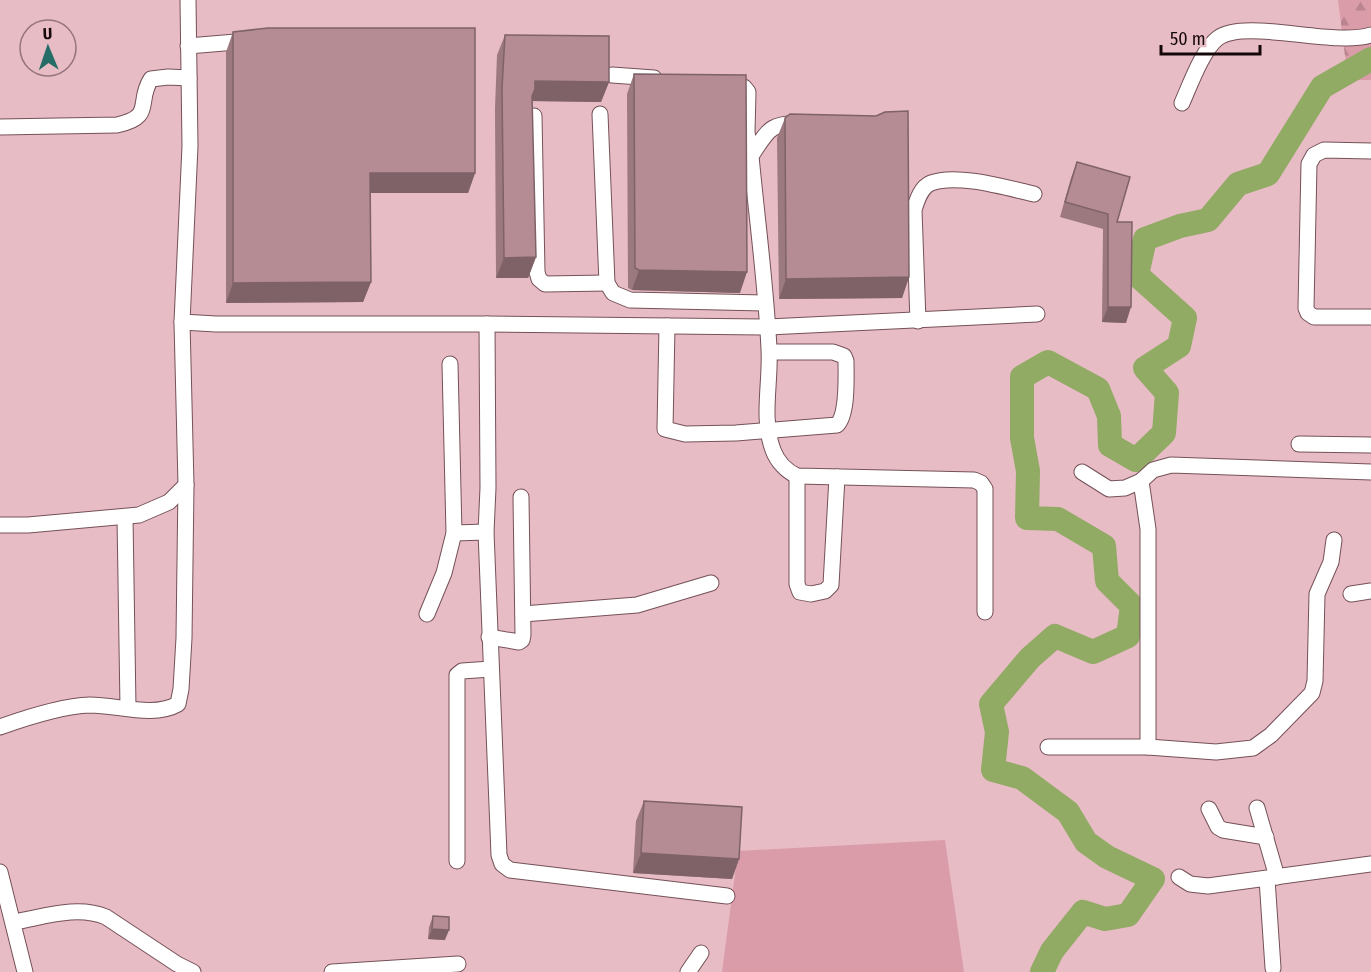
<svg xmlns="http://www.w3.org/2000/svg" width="1371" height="972" font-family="'Fira Sans Condensed',sans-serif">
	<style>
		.grass { fill: #db9ca9 }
		.forest { fill: url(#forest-firs) }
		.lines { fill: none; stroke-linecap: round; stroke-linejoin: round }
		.river { stroke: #91aa64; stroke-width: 24 }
		.minor-casing { stroke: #755158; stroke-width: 17 }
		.minor { stroke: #fff; stroke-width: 15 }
		.wall { fill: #9c787f }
		.shaded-wall { fill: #7f6268 }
		.building { fill: #b58c94; stroke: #7f6268; stroke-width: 1.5 }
	</style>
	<defs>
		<pattern id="forest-firs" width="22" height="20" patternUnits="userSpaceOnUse" patternTransform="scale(1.5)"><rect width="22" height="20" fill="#db9ca9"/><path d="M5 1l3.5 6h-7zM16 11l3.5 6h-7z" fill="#bb8590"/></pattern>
	</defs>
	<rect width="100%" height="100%" fill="#e7bcc5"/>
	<polygon class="grass" points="945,840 964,972 722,972 738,851"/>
	<polygon class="forest" points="1338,0 1371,0 1371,80 1348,80"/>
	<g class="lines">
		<polyline class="river" points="1042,972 1052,951 1083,912 1105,919 1128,915 1153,879 1107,857 1086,842 1068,812 1022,778 993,770 997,732 991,704 1030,658 1055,636 1093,652 1128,636 1132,606 1107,581 1104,546 1058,519 1027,518 1028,471 1022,438 1022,377 1048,362 1098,389 1109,416 1110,445 1136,460 1164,433 1167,393 1145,368 1179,346 1185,318 1137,275 1145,239 1180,226 1208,220 1238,184 1268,174 1322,87 1371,59"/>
		<g class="minor-casing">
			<g id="minor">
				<polyline points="188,46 248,41"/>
				<polyline points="612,75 654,78"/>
				<path d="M729 84 744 87 748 92 747 132 751 156C757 220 766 285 769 349 771 382 761 418 773 450 777 461 786 471 797 476L974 480 981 483 985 489V612"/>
				<path d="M1182 103C1190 85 1203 49 1218 38 1245 18 1333 47 1371 35"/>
				<polyline points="600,114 607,283 613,293 630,300 765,303"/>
				<polyline points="534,116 537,272 539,279 545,284 607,283"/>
				<path d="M0 127 117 125C155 117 136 102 151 79L168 77 189 78"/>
				<polyline points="1371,151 1324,150 1314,155 1309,164 1306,308 1308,313 1314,317 1371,317"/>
				<path d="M751 156C768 131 769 122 802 124"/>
				<path d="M918 321 914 210C917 200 921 187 931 183 957 173 1007 188 1034 194"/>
				<polyline points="182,322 216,324 487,324 768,327 1037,314"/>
				<polyline points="487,324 488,488 486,532 499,855 502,864 510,870 727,896"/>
				<path d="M667 326 665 429 685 434 736 433 837 425C848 414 846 377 846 361L844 356 833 352H770"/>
				<polyline points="1299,444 1371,445"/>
				<polyline points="1082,472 1109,489 1125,488 1141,481 1153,470 1171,465 1371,472"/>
				<polyline points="797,476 797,584 800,592 811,594 825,591 831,585 837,477"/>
				<polyline points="125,517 128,708"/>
				<polyline points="0,525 28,525 139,515 169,502 186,485"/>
				<polyline points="454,533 486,532"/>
				<polyline points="1351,594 1371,591"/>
				<polyline points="427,614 444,573 454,533 450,364"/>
				<polyline points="523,614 637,605 711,583"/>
				<polyline points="489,637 519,642 522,640 523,635 521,497"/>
				<path d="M0 727C25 718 64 706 90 705 118 705 153 718 178 704L181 689 184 638 186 485 182 322 190 146 188 0"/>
				<polyline points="1048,747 1148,747 1148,529 1141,481"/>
				<polyline points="1148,747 1216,752 1253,748 1271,735 1312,693 1315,681 1317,594 1331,562 1334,540"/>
				<polyline points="1257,808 1277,877"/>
				<polyline points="1209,809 1218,827 1223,830 1266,837"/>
				<polyline points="457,861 457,675 462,671 491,669"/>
				<polyline points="0,872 25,972"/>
				<polyline points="1179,877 1190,884 1208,886 1371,864"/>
				<polyline points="1267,879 1273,968"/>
				<path d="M14 922C44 917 77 905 106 917L177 964 193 972"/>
				<polyline points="332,972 458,964"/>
				<polyline points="688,972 701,953"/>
			</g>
		</g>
		<use href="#minor" class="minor"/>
	</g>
	<g class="wall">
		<polygon points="233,32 475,173 468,193 370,193 371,282 363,302 226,303 226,52"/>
		<polygon points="505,35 609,82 601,102 532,101 536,257 528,278 496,278 495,108 497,55"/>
		<polygon points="634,74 740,293 632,290 628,288 627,94"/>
		<polygon points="785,118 909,277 902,298 779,299 777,138"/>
		<polygon points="1077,162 1117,222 1126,323 1102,322 1103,229 1060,217 1071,178"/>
		<polygon points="644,801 739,859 732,879 633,873 636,821"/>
		<polygon points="433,916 445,940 428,939 429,927"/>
	</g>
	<g class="shaded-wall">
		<polygon points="535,81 609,82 601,102 530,101"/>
		<polygon points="370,173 475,173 468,193 363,193"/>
		<polygon points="536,257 528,278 496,278 504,258"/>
		<polygon points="639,270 747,272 740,293 632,290"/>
		<polygon points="909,277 902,298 779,299 786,279"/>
		<polygon points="371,282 363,302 226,303 233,283"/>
		<polygon points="1108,307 1131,307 1126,323 1102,322"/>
		<polygon points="641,853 739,859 732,879 633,873"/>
		<polygon points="432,929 449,930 445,940 428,939"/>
	</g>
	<g class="building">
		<polygon points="268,28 475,28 475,173 370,173 371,282 233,283 233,32"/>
		<polygon points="505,35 609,36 609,82 535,81 535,89 532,96 536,257 504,258 502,88"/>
		<polygon points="634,74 746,75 747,272 639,270 635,268"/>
		<polygon points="908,111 909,277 786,279 785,118 790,114 876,116 885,112"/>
		<polygon points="1077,162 1130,177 1117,222 1132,222 1131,307 1108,307 1108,214 1065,202"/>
		<polygon points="644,801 742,807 739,859 641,853"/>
		<polygon points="433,916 449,917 449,930 432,929"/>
	</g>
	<g transform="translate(48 48) rotate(358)"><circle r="28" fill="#e7bcc5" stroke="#93747b" stroke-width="1.5"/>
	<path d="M0-4.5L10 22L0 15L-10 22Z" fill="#256d66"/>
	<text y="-9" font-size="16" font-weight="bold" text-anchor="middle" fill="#15080b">U</text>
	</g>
	<path d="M1161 45v9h99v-9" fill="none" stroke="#15080b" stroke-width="3"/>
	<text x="1170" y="45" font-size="18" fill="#15080b" stroke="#e7bcc5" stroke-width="4.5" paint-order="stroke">50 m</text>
</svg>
